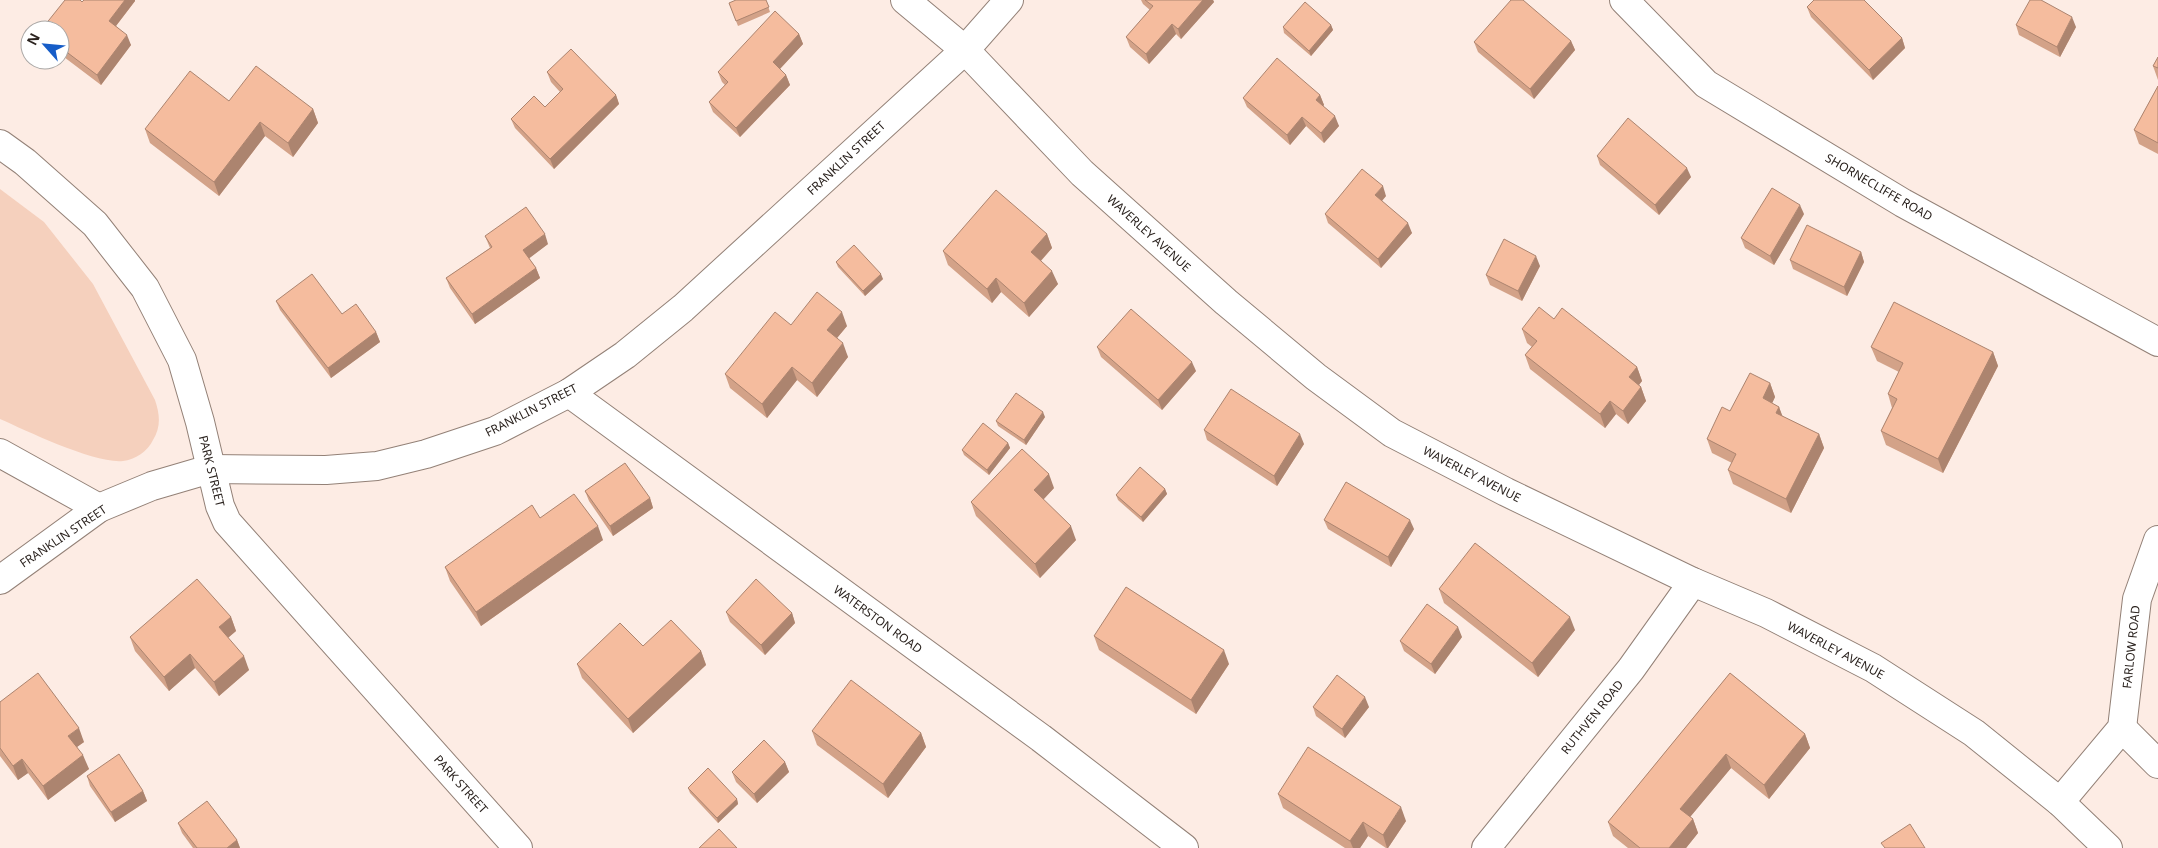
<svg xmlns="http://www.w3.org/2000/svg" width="2158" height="848" font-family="'Noto Sans',sans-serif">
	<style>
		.green { fill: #f5d0bd }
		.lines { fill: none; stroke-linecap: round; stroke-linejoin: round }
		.street-casing { stroke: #938177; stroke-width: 30 }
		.secondary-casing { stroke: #938177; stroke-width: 30 }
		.street { stroke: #fff; stroke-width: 28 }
		.secondary { stroke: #fff; stroke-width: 28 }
		.wall { fill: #d3a288 }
		.shaded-wall { fill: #ac846f }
		.building { fill: #f5bc9e; stroke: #ac846f }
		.labels { text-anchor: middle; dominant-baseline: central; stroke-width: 4.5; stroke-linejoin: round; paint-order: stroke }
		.street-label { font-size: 12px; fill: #2b231f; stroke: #fff }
	</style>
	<rect width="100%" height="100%" fill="#fdece4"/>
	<path class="green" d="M0 189 44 222 93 284 155 400C160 415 161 427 153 440 148 451 135 460 123 461 95 464 27 431 0 419Z"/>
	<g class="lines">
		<g class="street-casing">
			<g id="street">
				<polyline points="1624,0 1706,84 1903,203 2158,342"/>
				<polyline points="0,144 25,162 95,224 145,288 182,360 200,422 220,506 227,522 518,848"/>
				<polyline points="569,393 1041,738 1184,848"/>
				<polyline points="0,453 99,508"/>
				<polyline points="0,580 99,508 152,486 210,469 326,470 377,466 426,454 495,431 569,393 625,355 683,308 965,50 1009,0"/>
				<polyline points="2122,728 2158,764"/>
				<polyline points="2060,802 2122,728 2137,599 2158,540"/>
				<polyline points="1486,848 1631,669 1693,582"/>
			</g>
		</g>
		<g class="secondary-casing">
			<polyline id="secondary" points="905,0 965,50 1082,173 1226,302 1316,377 1392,433 1506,492 1693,582 1766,613 1873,668 1974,733 2060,802 2108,848"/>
		</g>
		<use href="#street" class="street"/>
		<use href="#secondary" class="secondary"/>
	</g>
	<g class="wall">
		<polygon points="84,0 135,0 135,1 116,26 131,45 101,85 60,54 60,30"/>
		<polygon points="766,0 770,12 738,26 729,3"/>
		<polygon points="1141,0 1213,0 1214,2 1181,39 1176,34 1149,64 1130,47 1126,37 1150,10 1143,4"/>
		<polygon points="1807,7 1902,38 1905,48 1873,80 1811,17"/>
		<polygon points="1331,25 1333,30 1311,56 1284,33 1283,27"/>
		<polygon points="2016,25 2076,27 2060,57 2019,35"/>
		<polygon points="799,34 803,44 780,69 786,75 790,85 740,137 713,112 709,102 725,85 722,82 718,72"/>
		<polygon points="1571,41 1575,50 1534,99 1478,52 1474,42"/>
		<polygon points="2158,57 2158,80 2153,66"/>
		<polygon points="547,72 616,95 619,104 554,169 515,128 511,119 545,107 560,92 551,82"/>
		<polygon points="2158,86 2158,154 2139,144 2134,130"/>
		<polygon points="1320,95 1324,105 1323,106 1339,126 1324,143 1306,126 1290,145 1247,107 1243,98"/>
		<polygon points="229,101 313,109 318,123 293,157 265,136 219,196 150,143 145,129"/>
		<polygon points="1597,156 1691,177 1659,215 1600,165"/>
		<polygon points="1386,196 1382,201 1412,233 1381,268 1328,223 1325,214"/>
		<polygon points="1804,214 1774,265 1745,248 1741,238"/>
		<polygon points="1047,234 1052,248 1041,261 1058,284 1029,317 1001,292 992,303 948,265 943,251"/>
		<polygon points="485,236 548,244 529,258 536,268 540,278 475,324 450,288 446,278 490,248"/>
		<polygon points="1861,252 1864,262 1847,296 1793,269 1790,260"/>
		<polygon points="836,262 883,279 865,296 838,267"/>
		<polygon points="1540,266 1522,301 1490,285 1486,275"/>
		<polygon points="276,301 342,314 376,332 380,342 331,378 280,310"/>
		<polygon points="1554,319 1637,367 1642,381 1639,385 1641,387 1646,401 1628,424 1616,414 1605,428 1530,369 1525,355 1532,347 1527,343 1522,329"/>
		<polygon points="791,325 847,326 837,338 848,357 817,397 797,380 767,418 730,388 725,374"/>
		<polygon points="1097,347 1196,371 1162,410 1101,357"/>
		<polygon points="1871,347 1993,352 1998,366 1943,473 1886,445 1881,431 1892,408 1888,394 1899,372 1877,361"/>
		<polygon points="1770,383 1775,397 1772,403 1779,407 1782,416 1819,434 1824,448 1791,513 1733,484 1728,470 1732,463 1712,453 1707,439 1730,411"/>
		<polygon points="1045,417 1026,445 998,426 996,421"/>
		<polygon points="1204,430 1304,444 1277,486 1207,440"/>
		<polygon points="1008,443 1010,448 989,475 964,455 962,450"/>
		<polygon points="1054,488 1043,500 1076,540 1040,578 976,516 971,502"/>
		<polygon points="1165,489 1167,494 1143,522 1118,500 1116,495"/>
		<polygon points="585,491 650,498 653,508 613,536 589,501"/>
		<polygon points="540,518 603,540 481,626 450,581 445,567"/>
		<polygon points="1324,520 1414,529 1391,567 1328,529"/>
		<polygon points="1439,589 1575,630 1538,677 1444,603"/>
		<polygon points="726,612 792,613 795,623 765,655 730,622"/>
		<polygon points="231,617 236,631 228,638 249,670 219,696 195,668 169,691 135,651 130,637"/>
		<polygon points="1094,636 1229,664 1196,714 1099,650"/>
		<polygon points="1462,637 1435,674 1404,651 1400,641"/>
		<polygon points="643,646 701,651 706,665 633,733 582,678 577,664"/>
		<polygon points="1730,673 1805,734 1810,748 1769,799 1731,768 1690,817 1693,819 1698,833 1686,848 1628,848 1613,836 1608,822"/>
		<polygon points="0,702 84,742 77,747 89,769 48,800 28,773 18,780 0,756"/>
		<polygon points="1313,707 1369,707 1345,738 1316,716"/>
		<polygon points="812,731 921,733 926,747 888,798 817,745"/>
		<polygon points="785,762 789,772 757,803 736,782 732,772"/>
		<polygon points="87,776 143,791 147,801 115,822 90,786"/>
		<polygon points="688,788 737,799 738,804 718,823 690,793"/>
		<polygon points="1278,794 1406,821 1388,848 1386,848 1368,836 1360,848 1345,848 1283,808"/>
		<polygon points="178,823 237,840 240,848 193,848 182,833"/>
	</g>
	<g class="shaded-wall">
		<polygon points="125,0 135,0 135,1 112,31 109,21"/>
		<polygon points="1203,0 1213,0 1214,2 1181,39 1178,29"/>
		<polygon points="2072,17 2076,27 2060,57 2057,47"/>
		<polygon points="1172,24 1176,34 1149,64 1146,54"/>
		<polygon points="1331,25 1333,30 1311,56 1309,51"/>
		<polygon points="799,34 803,44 777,72 773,62"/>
		<polygon points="127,35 131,45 101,85 97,75"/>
		<polygon points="1902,38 1905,48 1873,80 1869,70"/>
		<polygon points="1571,41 1575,50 1534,99 1530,89"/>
		<polygon points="786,75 790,85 740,137 736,128"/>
		<polygon points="616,95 619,104 554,169 550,159"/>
		<polygon points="1320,95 1324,105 1320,110 1316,100"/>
		<polygon points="313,109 318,123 293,157 288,143"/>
		<polygon points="1335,116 1339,126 1324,143 1321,133"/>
		<polygon points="1302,117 1306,126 1290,145 1287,135"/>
		<polygon points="260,122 265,136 219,196 214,182"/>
		<polygon points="1687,168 1691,177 1659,215 1655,205"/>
		<polygon points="1383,186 1386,196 1379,204 1375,195"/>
		<polygon points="1800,205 1804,214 1774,265 1770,256"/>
		<polygon points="1408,223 1412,233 1381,268 1378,259"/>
		<polygon points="545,234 548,244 527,260 523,250"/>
		<polygon points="1047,234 1052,248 1036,266 1031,252"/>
		<polygon points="1861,252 1864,262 1847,296 1844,287"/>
		<polygon points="1536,256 1540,266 1522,301 1518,291"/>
		<polygon points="536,268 540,278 475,324 472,314"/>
		<polygon points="1052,271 1058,284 1029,317 1024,303"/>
		<polygon points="881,274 883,279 865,296 863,291"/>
		<polygon points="996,278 1001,292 992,303 987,289"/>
		<polygon points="842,312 847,326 832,344 827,330"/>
		<polygon points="376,332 380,342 331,378 328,368"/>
		<polygon points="843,343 848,357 817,397 812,383"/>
		<polygon points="1993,352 1998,366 1943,473 1938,459"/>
		<polygon points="1192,362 1196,371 1162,410 1158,400"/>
		<polygon points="792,367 797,380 767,418 762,404"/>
		<polygon points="1637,367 1642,381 1634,391 1629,377"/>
		<polygon points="1770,383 1775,397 1768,412 1763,398"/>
		<polygon points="1641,387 1646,401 1628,424 1623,411"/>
		<polygon points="1610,401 1616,414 1605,428 1600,414"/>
		<polygon points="1779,407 1784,420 1776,413"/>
		<polygon points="1043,412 1045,417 1026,445 1024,440"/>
		<polygon points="1300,434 1304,444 1277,486 1274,476"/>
		<polygon points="1819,434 1824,448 1791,513 1786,499"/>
		<polygon points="1008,443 1010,448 989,475 987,470"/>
		<polygon points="1049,474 1054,488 1039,504 1034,490"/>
		<polygon points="1165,489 1167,494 1143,522 1141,517"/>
		<polygon points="650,498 653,508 613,536 610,526"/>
		<polygon points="1410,520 1414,529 1391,567 1388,557"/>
		<polygon points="598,526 603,540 481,626 476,612"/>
		<polygon points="1071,526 1076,540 1040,578 1035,564"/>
		<polygon points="792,613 795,623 765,655 761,645"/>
		<polygon points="231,617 236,631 224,641 219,627"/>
		<polygon points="1570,617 1575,630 1538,677 1532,663"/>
		<polygon points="1458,627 1462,637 1435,674 1431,664"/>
		<polygon points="1224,650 1229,664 1196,714 1191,700"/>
		<polygon points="701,651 706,665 633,733 628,719"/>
		<polygon points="190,654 195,668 169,691 164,677"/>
		<polygon points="244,656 249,670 219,696 214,682"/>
		<polygon points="1365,697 1369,707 1345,738 1342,729"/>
		<polygon points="79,728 84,742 74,749 68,736"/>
		<polygon points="921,733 926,747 888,798 883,784"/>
		<polygon points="1805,734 1810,748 1769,799 1764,785"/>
		<polygon points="1726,754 1731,768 1685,823 1680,809"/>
		<polygon points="83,755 89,769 48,800 43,786"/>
		<polygon points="22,759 28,773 18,780 13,766"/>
		<polygon points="785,762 789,772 757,803 754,794"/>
		<polygon points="143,791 147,801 115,822 111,812"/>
		<polygon points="737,799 738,804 718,823 717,818"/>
		<polygon points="1401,807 1406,821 1388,848 1387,848 1383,835"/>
		<polygon points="1693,819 1698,833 1686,848 1669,848"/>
		<polygon points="1363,822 1368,836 1360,848 1353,848 1350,841"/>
		<polygon points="237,840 240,848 227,848"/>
	</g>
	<g class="building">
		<polygon points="65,0 80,0 82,2 84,0 125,0 109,21 127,35 97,75 60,47 60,30 41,30"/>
		<polygon points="736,0 766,0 769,7 736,21 729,3"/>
		<polygon points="1145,0 1203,0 1178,29 1172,24 1146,54 1126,37 1153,6"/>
		<polygon points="1511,0 1523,0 1571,41 1530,89 1474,42"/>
		<polygon points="1814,0 1864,0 1902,38 1869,70 1807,7"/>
		<polygon points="2030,0 2041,0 2072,17 2057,47 2016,25"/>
		<polygon points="1305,2 1331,25 1309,51 1283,27"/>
		<polygon points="775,11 799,34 773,62 786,75 736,128 709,102 728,82 718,72"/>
		<polygon points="571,49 616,95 550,159 511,119 534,96 545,107 563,89 547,72"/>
		<polygon points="2158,57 2158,68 2153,66"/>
		<polygon points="1277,58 1320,95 1316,100 1335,116 1321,133 1302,117 1287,135 1243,98"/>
		<polygon points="256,66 313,109 288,143 260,122 214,182 145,129 190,71 229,101"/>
		<polygon points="2158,86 2158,143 2134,130"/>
		<polygon points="1628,118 1687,168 1655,205 1597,156"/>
		<polygon points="1362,169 1383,186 1375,195 1408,223 1378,259 1325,214"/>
		<polygon points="1772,188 1800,205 1770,256 1741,238"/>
		<polygon points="996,190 1047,234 1031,252 1052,271 1024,303 996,278 987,289 943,251"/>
		<polygon points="526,207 545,234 523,250 536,268 472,314 446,278 492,247 485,236"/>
		<polygon points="1807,225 1861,252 1844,287 1790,260"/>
		<polygon points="1504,239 1536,256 1518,291 1486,275"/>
		<polygon points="854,245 881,274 863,291 836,262"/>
		<polygon points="312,274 342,314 356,304 376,332 328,368 276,301"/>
		<polygon points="817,292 842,312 827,330 843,343 812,383 792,367 762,404 725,374 775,312 791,325"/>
		<polygon points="1894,302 1993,352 1938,459 1881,431 1897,399 1888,394 1903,363 1871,347"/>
		<polygon points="1539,307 1554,319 1562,308 1637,367 1629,377 1641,387 1623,411 1610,401 1600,414 1525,355 1537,341 1522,329"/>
		<polygon points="1131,309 1192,362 1158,400 1097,347"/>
		<polygon points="1750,373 1770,383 1763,398 1779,407 1776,413 1819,434 1786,499 1728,470 1736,454 1707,439 1722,407 1730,411"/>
		<polygon points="1231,389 1300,434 1274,476 1204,430"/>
		<polygon points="1016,393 1043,412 1024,440 996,421"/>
		<polygon points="983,423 1008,443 987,470 962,450"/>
		<polygon points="1022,449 1049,474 1034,490 1071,526 1035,564 971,502"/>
		<polygon points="625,463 650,498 610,526 585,491"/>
		<polygon points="1140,467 1165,489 1141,517 1116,495"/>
		<polygon points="1346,482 1410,520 1388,557 1324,520"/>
		<polygon points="574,494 598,526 476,612 445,567 532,505 540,518"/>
		<polygon points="1475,543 1570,617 1532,663 1439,589"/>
		<polygon points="197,579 231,617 219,627 244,656 214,682 190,654 164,677 130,637"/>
		<polygon points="756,579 792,613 761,645 726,612"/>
		<polygon points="1126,587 1224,650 1191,700 1094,636"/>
		<polygon points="1427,604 1458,627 1431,664 1400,641"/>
		<polygon points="671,620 701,651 628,719 577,664 620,623 643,646"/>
		<polygon points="38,673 79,728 68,736 83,755 43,786 22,759 13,766 0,748 0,702"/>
		<polygon points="1730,673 1805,734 1764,785 1726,754 1680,809 1693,819 1669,848 1640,848 1608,822"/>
		<polygon points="1337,675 1365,697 1342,729 1313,707"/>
		<polygon points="851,680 921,733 883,784 812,731"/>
		<polygon points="764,740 785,762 754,794 732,772"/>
		<polygon points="1308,747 1401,807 1383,835 1363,822 1350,841 1278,794"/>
		<polygon points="119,754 143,791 111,812 87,776"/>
		<polygon points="708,768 737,799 717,818 688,788"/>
		<polygon points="207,801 237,840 227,848 197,848 178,823"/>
		<polygon points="1910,824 1925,848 1885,848 1881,843"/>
		<polygon points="719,829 737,848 699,848"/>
	</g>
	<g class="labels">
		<g class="street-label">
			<text transform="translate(846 158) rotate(-43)">FRANKLIN STREET</text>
			<text transform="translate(1879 187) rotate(30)">SHORNECLIFFE ROAD</text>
			<text transform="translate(1149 233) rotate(42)">WAVERLEY AVENUE</text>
			<text transform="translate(531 410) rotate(-27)">FRANKLIN STREET</text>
			<text transform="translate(212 471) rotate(76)">PARK STREET</text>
			<text transform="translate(1472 474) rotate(27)">WAVERLEY AVENUE</text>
			<text transform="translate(63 536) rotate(-34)">FRANKLIN STREET</text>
			<text transform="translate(878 619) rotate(36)">WATERSTON ROAD</text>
			<text transform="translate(2131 647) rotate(-84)">FARLOW ROAD</text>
			<text transform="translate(1836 650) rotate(28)">WAVERLEY AVENUE</text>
			<text transform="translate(1592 717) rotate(-51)">RUTHVEN ROAD</text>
			<text transform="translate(461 784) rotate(48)">PARK STREET</text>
		</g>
	</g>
	<g transform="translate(45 45) rotate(297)"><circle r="24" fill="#ffffff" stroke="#aaa7a5"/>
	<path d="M0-4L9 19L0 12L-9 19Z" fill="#165dc8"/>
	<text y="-8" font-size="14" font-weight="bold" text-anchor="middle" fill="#2b231f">N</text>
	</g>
</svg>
